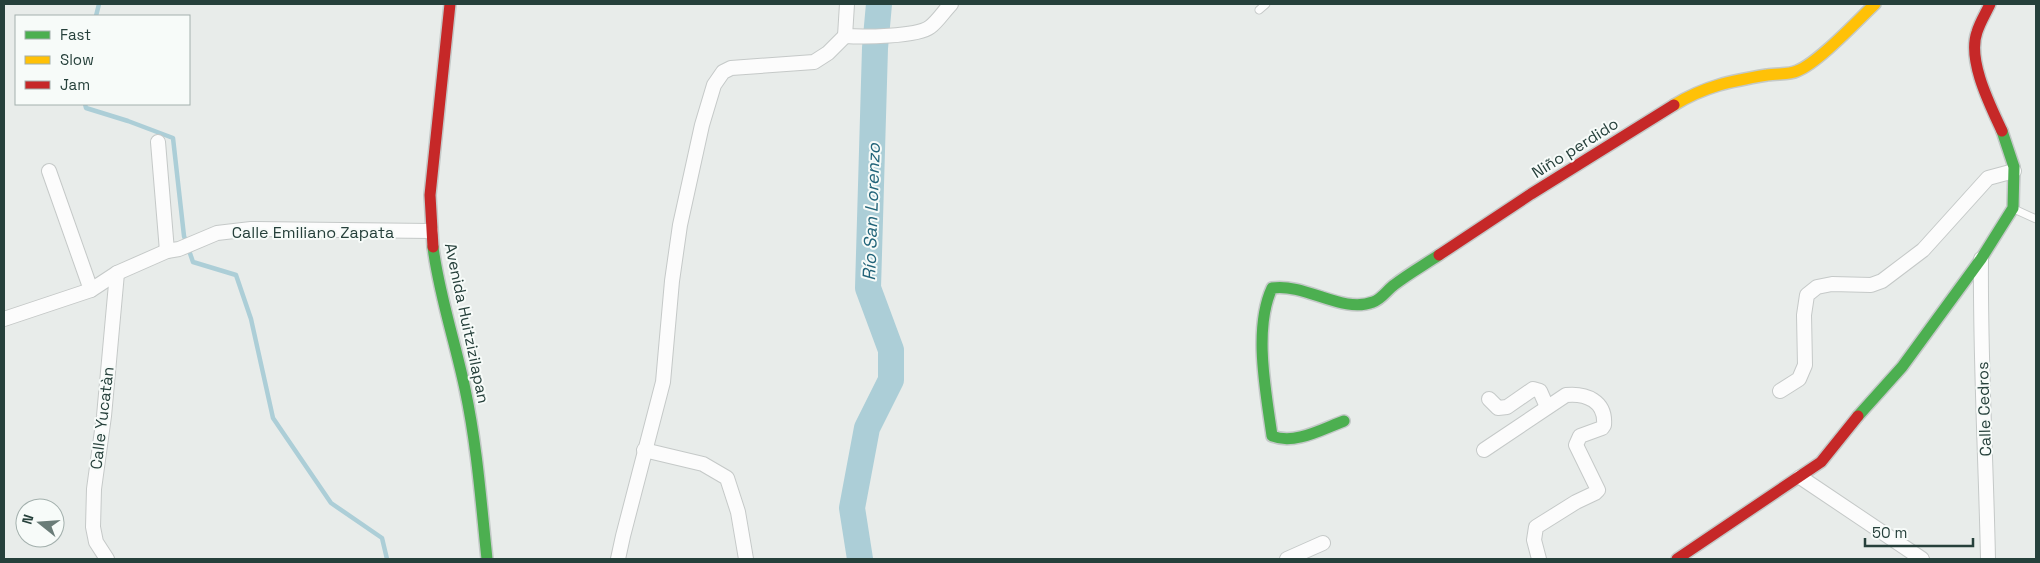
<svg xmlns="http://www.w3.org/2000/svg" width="2040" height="563" font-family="'Space Grotesk',sans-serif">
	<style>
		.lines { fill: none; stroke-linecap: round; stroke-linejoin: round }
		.stream { stroke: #acced7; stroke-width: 4.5 }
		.river { stroke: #acced7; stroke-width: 26 }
		.lane-casing { stroke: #c5c9c8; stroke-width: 9 }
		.street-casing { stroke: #c5c9c8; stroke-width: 16 }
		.fast-casing { stroke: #c4c9c8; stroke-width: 14 }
		.slow-casing { stroke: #c4c9c8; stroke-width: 14 }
		.jam-casing { stroke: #c4c9c8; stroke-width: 14 }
		.lane { stroke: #fcfcfc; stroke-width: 7 }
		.street { stroke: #fcfcfc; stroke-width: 14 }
		.fast { stroke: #4caf50; stroke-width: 11 }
		.slow { stroke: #ffc107; stroke-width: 11 }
		.jam { stroke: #c62828; stroke-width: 11 }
		.labels { text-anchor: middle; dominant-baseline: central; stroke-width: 4; stroke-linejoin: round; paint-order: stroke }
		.street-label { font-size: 16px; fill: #26403b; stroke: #f7fbf9 }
		.water-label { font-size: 18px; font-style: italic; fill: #226479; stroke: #f7fbf9 }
	</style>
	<rect width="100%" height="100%" fill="#e8ecea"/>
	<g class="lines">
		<g class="stream">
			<polyline points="96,16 99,4"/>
			<polyline points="85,104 86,108 128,121 173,138 184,236 193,262 236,275 251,319 273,418 331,503 382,538 387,559"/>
		</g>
		<polyline class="river" points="860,559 852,508 867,428 891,380 891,350 868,288 875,48 879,4"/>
		<g class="lane-casing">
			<g id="lane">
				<polyline points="1259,10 1266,4"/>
				<polyline points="2014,209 2036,219"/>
			</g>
		</g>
		<g class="street-casing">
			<g id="street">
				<path d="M847 4 845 36C862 37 917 37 930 27 938 21 944 11 951 4"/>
				<polyline points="158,142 167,251"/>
				<polyline points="49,171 91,290"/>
				<path d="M1981 259C1980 359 1986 459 1988 559"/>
				<polyline points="4,319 91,290 117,273 167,251 179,249 217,233 251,229 431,231"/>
				<polyline points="1780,391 1799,379 1805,365 1804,315 1807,295 1817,287 1832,284 1871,285 1882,281 1923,250 1988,178 2014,171"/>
				<polyline points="1489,399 1498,408 1507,407 1533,389 1540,391 1547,407"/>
				<polyline points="644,450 703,464 727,478 738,512 746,559"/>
				<path d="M1484 450 1566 395C1586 393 1606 401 1604 425L1602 428 1580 436 1576 445 1598 490 1595 493 1576 502 1536 527 1534 540 1539 559"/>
				<polyline points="1800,477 1922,559"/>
				<polyline points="107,559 96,542 93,527 94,489 104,416 117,273"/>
				<polyline points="618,559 623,536 663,382 672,281 680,225 702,125 714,85 723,72 731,68 814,62 828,53 845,36"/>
				<polyline points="1287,559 1323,543"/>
			</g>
		</g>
		<g class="fast-casing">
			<g id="fast">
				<path d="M433 247C439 295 455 341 465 389 477 445 481 502 487 559"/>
				<polyline points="1858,416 1902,367 1981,259 2013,208 2014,167 2002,131"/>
				<path d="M1344 421C1322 429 1295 445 1272 436 1266 392 1253 329 1272 288 1306 283 1342 314 1373 302 1382 299 1387 290 1394 285 1408 274 1424 265 1439 255"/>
			</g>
		</g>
		<g class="slow-casing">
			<path id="slow" d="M1674 105C1705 86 1731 81 1767 75 1777 73 1789 75 1797 71 1818 63 1857 21 1875 4"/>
		</g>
		<g class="jam-casing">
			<g id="jam">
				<path d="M1990 4C1986 13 1980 22 1977 32 1967 60 1990 105 2002 131"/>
				<polyline points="433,247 430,195 450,4"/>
				<polyline points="1439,255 1531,194 1674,105"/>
				<polyline points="1677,559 1821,462 1858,416"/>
			</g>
		</g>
		<use href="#lane" class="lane"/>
		<use href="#street" class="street"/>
		<use href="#fast" class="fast"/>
		<use href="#slow" class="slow"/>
		<use href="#jam" class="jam"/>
	</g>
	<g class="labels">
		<g class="street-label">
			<text transform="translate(1575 148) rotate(-32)">Niño perdido</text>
			<text x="313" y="232">Calle Emiliano Zapata</text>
			<text transform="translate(467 323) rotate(78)">Avenida Huitzizilapan</text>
			<text transform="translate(1984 409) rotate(-92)">Calle Cedros</text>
			<text transform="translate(102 418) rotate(-83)">Calle Yucatàn</text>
		</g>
		<g class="water-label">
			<text transform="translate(871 212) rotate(-88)">Río San Lorenzo</text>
		</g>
	</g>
	<rect width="2040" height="563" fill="none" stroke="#26403b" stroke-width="10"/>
	<rect x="15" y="15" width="175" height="90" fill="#f7fbf9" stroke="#a3b0ad"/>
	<rect x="25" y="31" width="25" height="8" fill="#4caf50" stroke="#a3b0ad"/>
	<text x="60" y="40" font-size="15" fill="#26403b">Fast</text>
	<rect x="25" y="56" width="25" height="8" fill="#ffc107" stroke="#a3b0ad"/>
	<text x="60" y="65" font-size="15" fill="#26403b">Slow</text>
	<rect x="25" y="81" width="25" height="8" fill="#c62828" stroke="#a3b0ad"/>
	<text x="60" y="90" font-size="15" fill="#26403b">Jam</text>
	<g transform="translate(40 523) rotate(287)"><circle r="24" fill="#f7fbf9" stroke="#a3b0ad"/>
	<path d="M0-4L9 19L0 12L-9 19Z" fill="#6a7c78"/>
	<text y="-8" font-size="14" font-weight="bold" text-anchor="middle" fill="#26403b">N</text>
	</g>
	<path d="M1865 538v8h108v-8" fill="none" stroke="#26403b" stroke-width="2.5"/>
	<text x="1872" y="538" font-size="15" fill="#26403b" stroke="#f7fbf9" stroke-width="4" paint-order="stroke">50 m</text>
</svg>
